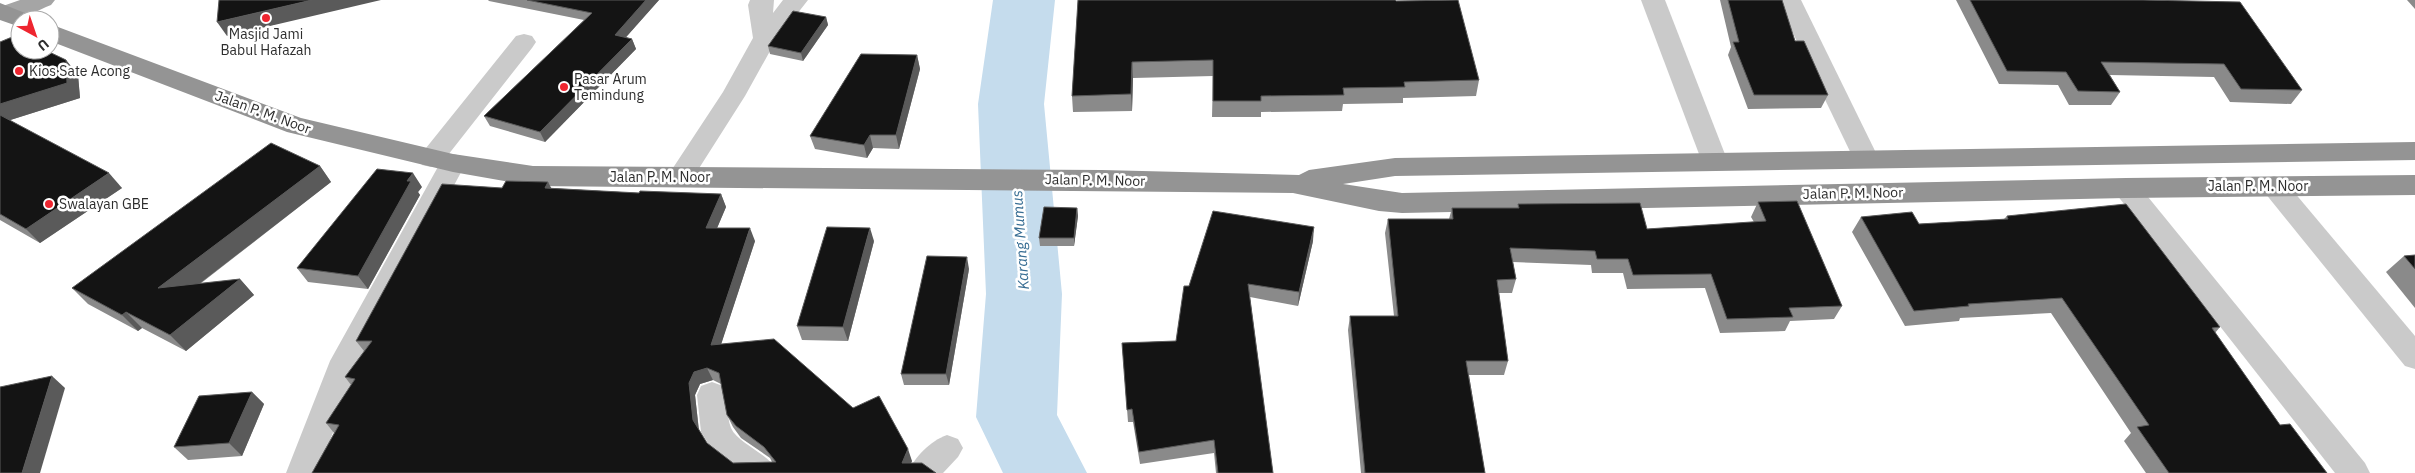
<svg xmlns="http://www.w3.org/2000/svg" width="2415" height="473" font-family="'IBM Plex Sans',sans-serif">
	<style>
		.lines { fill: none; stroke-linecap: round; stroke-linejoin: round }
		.river { fill: #c5dced; fill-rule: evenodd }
		.minor { fill: #cacaca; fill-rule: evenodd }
		.major { fill: #a5a5a5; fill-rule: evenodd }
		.highway { fill: #949494; fill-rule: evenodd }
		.wall { fill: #8a8a8a; fill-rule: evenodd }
		.shaded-wall { fill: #5a5a5a }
		.building { fill: #141414; stroke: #5a5a5a; fill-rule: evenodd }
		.poi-dot { fill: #ee252f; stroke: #fff; stroke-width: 2 }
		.labels { text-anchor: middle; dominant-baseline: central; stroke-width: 5; stroke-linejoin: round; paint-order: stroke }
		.poi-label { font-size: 14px; fill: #2d2d2d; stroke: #fff; text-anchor: start }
		.street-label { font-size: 14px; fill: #2d2d2d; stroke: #fff }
		.water-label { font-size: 15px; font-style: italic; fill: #376d93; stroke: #fff }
	</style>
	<rect width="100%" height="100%" fill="#fff"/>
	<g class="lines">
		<polygon class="river" points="993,0 1055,0 1044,104 1062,294 1057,415 1087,473 1003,473 976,417 986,294 978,104"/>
		<g class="minor">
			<polygon points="750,0 774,0 773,13 783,0 808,0 775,42 745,96 689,184 680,187 671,184 667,177 723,92 753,38 748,5"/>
			<polygon points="1641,0 1665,0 1728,162 1724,169 1715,171 1706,169 1702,162"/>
			<polygon points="1777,0 1801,0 1879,159 1875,166 1866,168 1857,166"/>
			<polygon points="524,34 532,36 536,42 532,48 448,155 453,154 462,156 466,163 359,362 318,473 286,473 330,361 439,165 431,167 422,165 418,158 516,36"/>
			<polygon points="2274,176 2283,179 2415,336 2415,369 2405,366 2265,193 2261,186 2265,179"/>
			<polygon points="2126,178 2135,181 2365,463 2370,473 2335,473 2117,195 2113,188 2117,181"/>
			<path d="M712 382 723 386C729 400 726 415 731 428 738 444 769 453 779 473H739L714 453 701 432 697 395 701 386Z"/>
			<path d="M947 435 958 439 963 448 958 457 943 473H907C915 457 930 441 947 435Z"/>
		</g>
		<path class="major" d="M20 0H55L51 5C36 11 16 23 0 19V7Z"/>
		<g class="highway">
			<polygon points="0,3 30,15 34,20 20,20 20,27 0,20"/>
			<polygon points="50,24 301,118 453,154 533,166 1102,170 1299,175 1309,170 1395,158 2415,142 2415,160 1395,176 1343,184 1402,193 2126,178 2415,175 2415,195 2126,198 1402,213 1379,211 1293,193 533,186 453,172 287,132 50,41"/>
		</g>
	</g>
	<g class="wall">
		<polygon points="488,0 659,0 626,37 632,39 636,49 545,142 490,126 484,116 584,20 489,1"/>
		<polygon points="1078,0 1396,1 1479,80 1476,96 1403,98 1403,103 1343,104 1342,111 1261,112 1261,117 1212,117 1213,76 1133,78 1132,111 1073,112 1072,96"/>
		<polygon points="1720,0 1782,0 1795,41 1828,95 1821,108 1748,109 1728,55 1731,47"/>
		<polygon points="1956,0 2143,0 2302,90 2291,104 2230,102 2214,77 2110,75 2120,92 2111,105 2069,105 2058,85 1999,84"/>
		<polygon points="2407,0 2415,0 2415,9"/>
		<polygon points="826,17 828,25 803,61 770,54 768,46"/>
		<polygon points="0,42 66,60 78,75 80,98 10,120 122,188 40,243 0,220"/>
		<polygon points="917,55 920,69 899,149 873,148 867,158 815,149 810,136"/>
		<polygon points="320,166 331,182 200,284 240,279 254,295 186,351 142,328 138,331 88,304 72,288"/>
		<polygon points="422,187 418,192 420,195 368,289 308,282 297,268"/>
		<path d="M502 188H551L639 193 721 194 726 207 717 228 755 241 721 344 912 461 911 463 312 473 334 433 326 423 351 385 345 377 364 351 356 341ZM713 380 721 384 727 415 733 427 741 438 770 458 772 462 733 463 707 443 699 430 695 395 700 384Z"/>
		<polygon points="1758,202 1842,306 1834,319 1790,321 1785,331 1720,333 1705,288 1627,289 1623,273 1592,273 1591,265 1513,262 1516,279 1512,293 1499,293 1508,361 1504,375 1469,375 1485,473 1361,473 1348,330 1350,316 1394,316 1385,233 1388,219 1449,219 1452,208 1517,208 1518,204 1647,229 1754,222 1751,217"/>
		<polygon points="1077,208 1078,216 1074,246 1040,246 1039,238"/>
		<polygon points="2007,216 2220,327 2215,333 2280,425 2327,473 2146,473 2124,441 2131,433 2051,313 1960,318 1959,321 1905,326 1852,232 1861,217 1919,224 2004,219"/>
		<polygon points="874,241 848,341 802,340 797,326"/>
		<polygon points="1313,241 1298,306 1250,297 1273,473 1216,473 1214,453 1140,464 1133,422 1128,422 1122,343 1176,341 1189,286"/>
		<polygon points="2415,255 2415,308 2386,272 2404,256"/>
		<polygon points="969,269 949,385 904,385 901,374"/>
		<polygon points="252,392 264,404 242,456 188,460 174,447"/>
	</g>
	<g class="shaded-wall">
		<polygon points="312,0 381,0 227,36 217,22"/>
		<polygon points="646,0 659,0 620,44 615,35"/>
		<polygon points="826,17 828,25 803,61 801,53"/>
		<polygon points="632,39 636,49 545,142 540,132"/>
		<polygon points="917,55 920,69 899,149 896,135"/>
		<polygon points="66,60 78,75 80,98 1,123 0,121 0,104"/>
		<polygon points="1132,62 1133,78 1132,111 1131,94"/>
		<polygon points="870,135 873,148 867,158 864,145"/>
		<polygon points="320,166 331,182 173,304 158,288"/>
		<polygon points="109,173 122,188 40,243 26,229"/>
		<polygon points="413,173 422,187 418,192 420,195 368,289 358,276 407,181"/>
		<polygon points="548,182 555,195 545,188"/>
		<polygon points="721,194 726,207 712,240 706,228"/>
		<polygon points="1077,208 1078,216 1074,246 1074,238"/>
		<polygon points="1314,227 1313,241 1298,306 1299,292"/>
		<polygon points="750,228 755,241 717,357 711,345"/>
		<polygon points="870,228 874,241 848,341 843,327"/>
		<polygon points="967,257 969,269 949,385 946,374"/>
		<polygon points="240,279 254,295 186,351 170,335"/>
		<polygon points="126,312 142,328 138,331 122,315"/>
		<polygon points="707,368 713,380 700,384 695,395 699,432 693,420 689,383 694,372"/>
		<polygon points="52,376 65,388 40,473 22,473"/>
		<polygon points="252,392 264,404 242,456 229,443"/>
		<polygon points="908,449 912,461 906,473 902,463"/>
	</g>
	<g class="building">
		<polygon points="219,0 312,0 217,22"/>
		<polygon points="527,0 646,0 615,35 632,39 540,132 484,116 592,13"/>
		<polygon points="1078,0 1395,0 1396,1 1458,0 1479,80 1404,82 1405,87 1343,88 1344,95 1261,96 1261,101 1213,101 1213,60 1132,62 1131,94 1072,96"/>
		<polygon points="1728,0 1782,0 1795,41 1804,41 1828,95 1754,95 1733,42 1739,42"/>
		<polygon points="1970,0 2143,0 2240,2 2302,90 2241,89 2224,64 2101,62 2120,92 2078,91 2066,72 2007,71"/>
		<polygon points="793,11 826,17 801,53 768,46"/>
		<polygon points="13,34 20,38 20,50 45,50 66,60 67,83 0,104 0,42 12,37"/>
		<polygon points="861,54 917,55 896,135 870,135 864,145 810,136"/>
		<polygon points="0,115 109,173 26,229 0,214"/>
		<polygon points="271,143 320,166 158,288 240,279 170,335 126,312 122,315 72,288"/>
		<polygon points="377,169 413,173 407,181 411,181 358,276 297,268"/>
		<path d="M506 181 548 182 545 188 639 193 640 191 721 194 706 228H750L711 345 774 339 853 408 879 396 908 449 902 463H922L936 473H312L339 425 326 423 355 379 345 377 372 341H356L442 184 502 188ZM707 368 719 373 727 415 736 426 764 447 776 462 733 463 707 443 693 420 689 383 694 372Z"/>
		<polygon points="1797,201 1842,306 1789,308 1793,317 1727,319 1711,274 1633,275 1628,259 1597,259 1595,251 1510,248 1516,279 1497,280 1508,361 1466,361 1485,473 1365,473 1350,316 1398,316 1388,219 1453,219 1452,208 1519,208 1518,204 1640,203 1647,229 1766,221 1758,202"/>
		<polygon points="2126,204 2220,327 2212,328 2280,425 2290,424 2327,473 2169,473 2137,427 2149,425 2062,298 1968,304 1969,306 1914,311 1861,217 1912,212 1919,224 2008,219 2007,216"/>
		<polygon points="1044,207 1077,208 1074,238 1039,238"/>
		<polygon points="1213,211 1314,227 1299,292 1248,284 1273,473 1218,473 1214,440 1139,452 1132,409 1127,410 1122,343 1176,341 1184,286 1189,286"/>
		<polygon points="827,227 870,228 843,327 797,326"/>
		<polygon points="2415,255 2415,269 2404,256"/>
		<polygon points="927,256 967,257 946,374 901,374"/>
		<polygon points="52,376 22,473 0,473 0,387"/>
		<polygon points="252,392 229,443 174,447 199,396"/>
	</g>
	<g class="poi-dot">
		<circle cx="266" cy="18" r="5"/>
		<circle cx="19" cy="71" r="5"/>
		<circle cx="564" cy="87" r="5"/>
		<circle cx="49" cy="204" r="5"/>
	</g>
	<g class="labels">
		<g class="poi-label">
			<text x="266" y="34" text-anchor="middle">Masjid Jami<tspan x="266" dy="16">Babul Hafazah</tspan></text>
			<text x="29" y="71">Kios Sate Acong</text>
			<text x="574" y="79">Pasar Arum<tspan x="574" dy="16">Temindung</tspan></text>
			<text x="59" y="204">Swalayan GBE</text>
		</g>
		<g class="street-label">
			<text transform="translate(263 112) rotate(20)">Jalan P. M. Noor</text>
			<text x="660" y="177">Jalan P. M. Noor</text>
			<text transform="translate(1095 180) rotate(1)">Jalan P. M. Noor</text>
			<text x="2258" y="186">Jalan P. M. Noor</text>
			<text transform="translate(1853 193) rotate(-1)">Jalan P. M. Noor</text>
		</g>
		<g class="water-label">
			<text transform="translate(1020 240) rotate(-94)">Karang Mumus</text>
		</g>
	</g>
	<g transform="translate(35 35) rotate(140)"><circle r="24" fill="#ffffff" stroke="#ababab"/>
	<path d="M0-4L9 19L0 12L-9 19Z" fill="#ee252f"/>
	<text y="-8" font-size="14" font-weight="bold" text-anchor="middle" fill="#2d2d2d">U</text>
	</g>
</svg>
